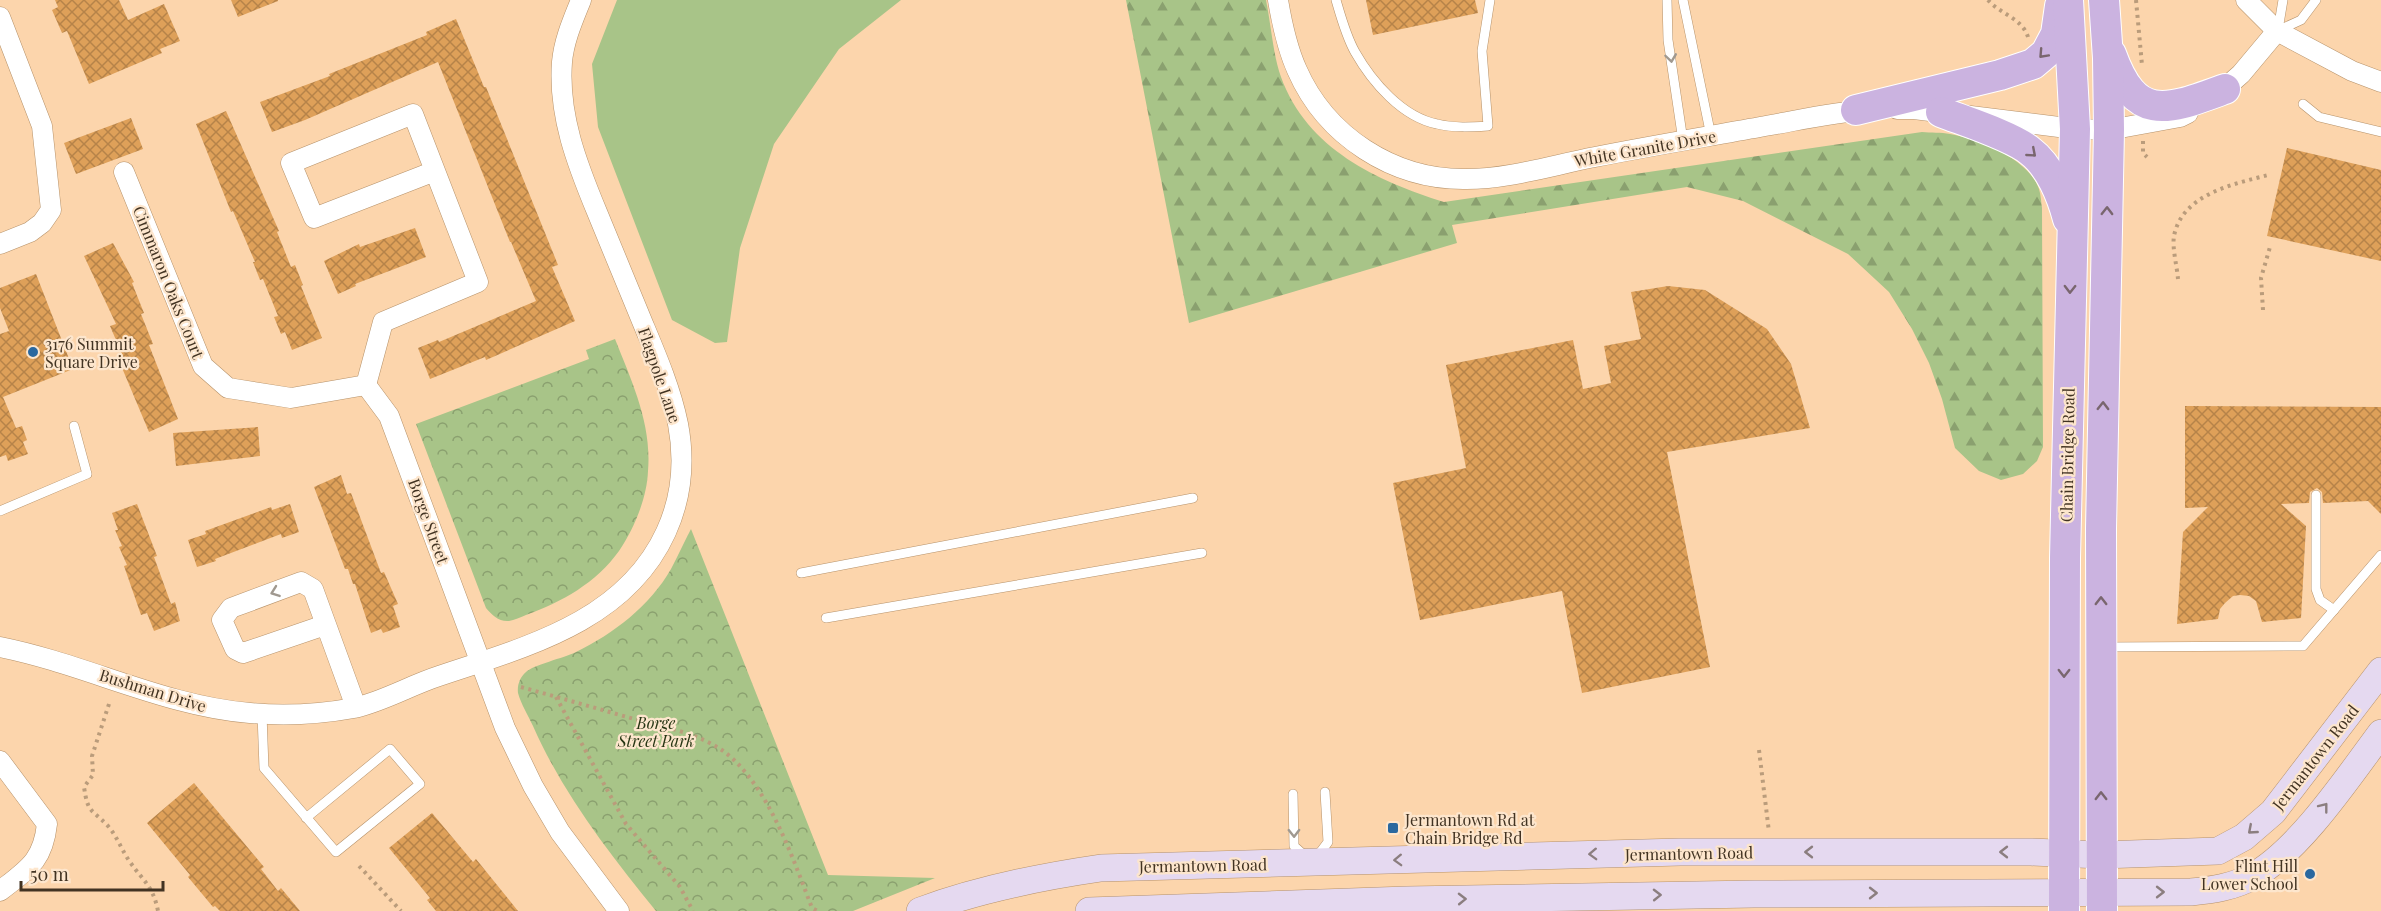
<svg xmlns="http://www.w3.org/2000/svg" width="2381" height="911" font-family="'Playfair Display',serif">
	<style>
		.green { fill: #a8c488 }
		.forest { fill: url(#forest-firs) }
		.park { fill: url(#park-crowns) }
		.building { fill: url(#building-cross-hatch) }
		.lines { fill: none; stroke-linecap: round; stroke-linejoin: round }
		.service-casing { stroke: #b6926a; stroke-width: 10 }
		.minor-casing { stroke: #b6926a; stroke-width: 21 }
		.secondary-casing { stroke: #b6926a; stroke-width: 28 }
		.primary-casing { stroke: #fff; stroke-width: 32 }
		.path { stroke: #ba9c7b; stroke-width: 4; stroke-dasharray: 3 4.5; stroke-linecap: butt }
		.service { stroke: #fff; stroke-width: 9 }
		.minor { stroke: #fff; stroke-width: 20 }
		.secondary { stroke: #e5d9f0; stroke-width: 27 }
		.primary { stroke: #cbb3e0; stroke-width: 30 }
		.oneway { stroke: #79666e }
		.oneway2 { stroke: #a09990 }
		.oneway3 { stroke: #8b7e7f }
		.poi-dot { fill: #2a689f; stroke: #fde6cd; stroke-width: 2 }
		.labels { text-anchor: middle; dominant-baseline: central; stroke-width: 4.5; stroke-linejoin: round; paint-order: stroke }
		.street-label { font-size: 16px; fill: #423322; stroke: #fde6cd }
		.poi-label { font-size: 16px; fill: #423322; stroke: #fde6cd; text-anchor: start }
		.park-label { font-size: 16px; font-style: italic; fill: #273614; stroke: #fde6cd }
	</style>
	<defs>
		<pattern id="forest-firs" width="22" height="20" patternUnits="userSpaceOnUse" patternTransform="scale(1.5)"><rect width="22" height="20" fill="#a8c488"/><path d="M5 1l3.5 6h-7zM16 11l3.5 6h-7z" fill="#8aa06f"/></pattern>
		<pattern id="park-crowns" width="20" height="18" patternUnits="userSpaceOnUse" patternTransform="scale(1.5)"><rect width="20" height="18" fill="#a8c488"/><path d="M2 6a3 3 0 1 1 6 0M12 15a3 3 0 1 1 6 0" fill="none" stroke="#8aa06f"/></pattern>
		<pattern id="building-cross-hatch" width="8" height="8" patternUnits="userSpaceOnUse" patternTransform="scale(1.5)"><rect width="8" height="8" fill="#dea059"/><path d="M0 0l8 8M0 8l8-8" fill="none" stroke="#b68349"/></pattern>
	</defs>
	<rect width="100%" height="100%" fill="#fcd5ac"/>
	<polygon class="green" points="617,0 901,0 839,49 774,144 740,248 727,342 715,343 672,320 598,127 592,64"/>
	<path class="forest" d="M1126 0H1266C1271 24 1273 55 1281 77 1307 149 1377 181 1444 202L1922 132C1931 133 1941 132 1950 134 1979 139 2029 159 2039 189 2041 195 2041 202 2042 208L2043 447 2037 461 2023 474 2001 480 1979 471 1955 448 1942 399 1929 363 1912 329 1889 292 1848 254 1743 201 1687 187 1452 225 1457 243 1189 323Z"/>
	<g class="park">
		<path d="M615 339C632 382 652 424 648 471 647 498 634 529 619 551 596 583 562 602 526 615 521 617 514 620 509 621 499 622 492 615 486 608L416 424 589 359 586 350Z"/>
		<path d="M691 529 828 875 935 878 853 911H656C609 853 563 794 533 726 528 715 521 704 518 693 517 685 520 677 526 672 533 665 564 658 576 652 613 634 650 606 671 569 678 556 684 542 691 529Z"/>
	</g>
	<g class="building">
		<polygon points="55,0 119,0 128,20 164,4 180,41 160,49 162,53 89,84 67,31 62,33 52,10 58,7"/>
		<polygon points="231,0 278,0 278,1 238,17"/>
		<polygon points="1366,0 1475,0 1478,13 1373,35"/>
		<polygon points="456,19 484,87 486,87 558,265 552,267 575,321 486,360 485,357 430,379 418,348 438,340 439,342 536,301 511,242 510,242 438,62 305,120 272,132 260,102 330,76 329,74 427,35 426,32"/>
		<polygon points="226,111 279,231 277,232 291,267 295,265 303,285 301,286 322,338 292,350 285,332 281,334 274,317 278,316 263,279 260,280 253,262 255,262 233,211 231,212 196,124"/>
		<polygon points="131,118 143,149 76,174 64,143"/>
		<polygon points="2287,148 2381,170 2381,261 2267,236"/>
		<polygon points="415,228 426,257 355,284 356,286 338,294 324,261 359,244 360,247"/>
		<polygon points="113,243 134,282 132,283 144,313 141,314 153,344 149,345 178,419 149,432 117,356 122,354 110,326 116,324 84,256"/>
		<polygon points="36,274 73,369 3,397 16,428 22,426 27,440 23,442 28,454 8,461 6,455 0,457 0,334 9,331 0,308 0,288"/>
		<polygon points="1668,286 1705,290 1767,329 1791,364 1810,428 1667,452 1710,667 1582,693 1562,591 1420,620 1393,483 1466,468 1446,365 1573,340 1583,389 1611,383 1604,346 1641,339 1631,292"/>
		<polygon points="2185,406 2381,407 2381,514 2368,501 2323,503 2322,492 2317,488 2310,492 2309,503 2281,504 2306,526 2301,618 2262,622 2256,601 2249,596 2240,595 2233,596 2225,603 2220,609 2218,619 2177,624 2183,532 2208,507 2185,508"/>
		<polygon points="258,427 260,456 176,466 173,433"/>
		<polygon points="341,475 347,494 351,493 381,573 384,572 398,604 393,606 400,627 383,633 381,629 371,633 355,584 353,584 348,569 345,569 314,487"/>
		<polygon points="137,504 157,556 154,557 171,604 175,602 180,621 154,631 147,613 141,615 124,566 127,565 119,547 122,546 115,530 118,530 112,513"/>
		<polygon points="290,504 299,532 282,538 281,534 215,559 216,561 197,567 188,540 206,534 205,531 271,507 272,510"/>
		<polygon points="194,783 264,867 261,869 278,891 281,888 300,911 220,911 215,906 213,907 188,877 190,875 147,823"/>
		<polygon points="432,813 473,862 476,859 518,911 436,911 427,900 430,898 389,848"/>
	</g>
	<g class="lines">
		<g class="service-casing">
			<g id="service">
				<path d="M1336 0C1341 17 1346 36 1355 52 1372 82 1402 117 1437 124 1454 128 1471 127 1488 126L1482 51 1490 0"/>
				<polyline points="1667,0 1668,40 1683,141"/>
				<polyline points="1683,0 1711,136"/>
				<polyline points="2278,30 2283,0"/>
				<polyline points="2277,31 2301,20 2316,0"/>
				<polyline points="2303,104 2319,117 2381,132"/>
				<polyline points="2316,495 2316,589 2320,600 2334,610"/>
				<polyline points="0,511 87,474 74,426"/>
				<polyline points="801,573 1193,498"/>
				<polyline points="826,618 1202,553"/>
				<polyline points="2106,647 2303,646 2381,555"/>
				<polyline points="262,714 264,768 336,852 420,784 390,749 306,818"/>
				<polyline points="1293,794 1294,846 1305,856"/>
				<polyline points="1316,858 1328,842 1325,792"/>
			</g>
		</g>
		<g class="minor-casing">
			<g id="minor">
				<path d="M1278 0C1282 24 1287 48 1297 70 1326 136 1393 180 1466 179 1509 179 1553 165 1595 157 1650 146 1705 137 1760 127 1796 121 1832 112 1868 110"/>
				<polyline points="2246,0 2277,31 2352,71 2381,82"/>
				<polyline points="0,17 42,126 51,210 42,223 30,232 0,244"/>
				<polyline points="2216,96 2241,74 2277,31"/>
				<polyline points="1897,109 1914,109 2075,129 2109,130 2180,117 2188,113"/>
				<polyline points="124,172 203,366 228,388 291,398 366,385"/>
				<polyline points="366,385 383,322 478,282 413,114 291,163 314,218 435,171"/>
				<polyline points="366,385 389,416 505,728 533,786 560,832 619,911"/>
				<polyline points="325,625 243,653 235,649 222,620 231,608 301,582 313,589 356,707"/>
				<path d="M0 647C85 664 164 706 250 713 283 716 321 714 354 708 382 702 411 685 439 676 525 647 625 622 666 532 682 497 685 461 678 424 671 390 657 357 644 326 628 288 613 250 597 212 577 164 558 115 562 62 564 40 573 20 581 0"/>
				<path d="M0 761 47 824C43 861 28 869 0 891"/>
			</g>
		</g>
		<g class="secondary-casing">
			<g id="secondary">
				<path d="M920 911C979 889 1039 877 1101 868L1680 852H2031L2101 855 2218 851 2244 837 2273 812 2381 671"/>
				<path d="M1089 911 1407 900 1754 894 2191 892C2212 890 2234 887 2253 876 2299 851 2349 776 2381 733"/>
			</g>
		</g>
		<g class="primary-casing">
			<g id="primary">
				<path d="M2111 54C2136 124 2167 110 2225 89"/>
				<polyline points="1856,110 2000,75 2033,64 2046,53 2056,34 2060,6"/>
				<path d="M1941 112C1964 121 2012 136 2030 151 2050 166 2062 196 2068 219"/>
				<polyline points="2064,911 2065,558 2075,129 2068,0"/>
				<polyline points="2102,911 2101,529 2109,130 2108,58 2104,0"/>
			</g>
		</g>
		<g class="path">
			<path d="M1988 0C2000 14 2022 18 2028 37"/>
			<polyline points="2136,0 2142,65"/>
			<polyline points="2143,141 2143,153 2147,157"/>
			<path d="M2178 279C2177 266 2172 248 2174 236 2182 194 2234 184 2268 175"/>
			<polyline points="2263,310 2261,278 2270,247"/>
			<path d="M521 687C557 697 592 707 627 717 662 727 705 733 733 759 772 796 793 859 812 908L818 911"/>
			<polyline points="556,697 626,824 680,887 693,911"/>
			<path d="M109 704 92 756 93 775 84 787C88 814 91 808 108 826 117 836 122 851 130 862 144 882 153 886 158 911"/>
			<polyline points="1759,750 1769,832"/>
			<polyline points="359,866 401,911"/>
		</g>
		<use href="#service" class="service"/>
		<use href="#minor" class="minor"/>
		<use href="#secondary" class="secondary"/>
		<use href="#primary" class="primary"/>
	</g>
	<defs><path id="oneway-chevron" d="M-2-3.5L2.5 0L-2 3.5" fill="none" stroke-width="1.6" stroke-linecap="round" stroke-linejoin="round" transform="scale(1.5)"/></defs>
	<g class="oneway">
		<use href="#oneway-chevron" transform="translate(2043 54) rotate(133)"/>
		<use href="#oneway-chevron" transform="translate(2032 153) rotate(41)"/>
		<use href="#oneway-chevron" transform="translate(2107 211) rotate(-89)"/>
		<use href="#oneway-chevron" transform="translate(2070 289) rotate(91)"/>
		<use href="#oneway-chevron" transform="translate(2103 406) rotate(-89)"/>
		<use href="#oneway-chevron" transform="translate(2101 601) rotate(-90)"/>
		<use href="#oneway-chevron" transform="translate(2064 673) rotate(90)"/>
		<use href="#oneway-chevron" transform="translate(2101 796) rotate(-90)"/>
	</g>
	<g class="oneway2">
		<use href="#oneway-chevron" transform="translate(1671 58) rotate(82)"/>
		<use href="#oneway-chevron" transform="translate(275 592) rotate(160)"/>
		<use href="#oneway-chevron" transform="translate(1294 833) rotate(89)"/>
	</g>
	<g class="oneway3">
		<use href="#oneway-chevron" transform="translate(2324 807) rotate(-52)"/>
		<use href="#oneway-chevron" transform="translate(2252 830) rotate(139)"/>
		<use href="#oneway-chevron" transform="translate(1809 852) rotate(-180)"/>
		<use href="#oneway-chevron" transform="translate(2004 852) rotate(180)"/>
		<use href="#oneway-chevron" transform="translate(1593 854) rotate(178)"/>
		<use href="#oneway-chevron" transform="translate(1398 860) rotate(178)"/>
		<use href="#oneway-chevron" transform="translate(2160 892)"/>
		<use href="#oneway-chevron" transform="translate(1873 893)"/>
		<use href="#oneway-chevron" transform="translate(1657 895) rotate(-1)"/>
		<use href="#oneway-chevron" transform="translate(1462 899) rotate(-1)"/>
	</g>
	<g class="poi-dot">
		<circle cx="33" cy="352" r="6"/>
		<rect x="1387" y="822" width="12" height="12" rx="3"/>
		<circle cx="2310" cy="874" r="6"/>
	</g>
	<g class="labels">
		<g class="street-label">
			<text transform="translate(1645 148) rotate(-10)">White Granite Drive</text>
			<text transform="translate(169 282) rotate(68)">Cimmaron Oaks Court</text>
			<text transform="translate(660 375) rotate(71)">Flagpole Lane</text>
			<text transform="translate(2067 455) rotate(-89)">Chain Bridge Road</text>
			<text transform="translate(429 521) rotate(70)">Borge Street</text>
			<text transform="translate(153 690) rotate(17)">Bushman Drive</text>
			<text transform="translate(2315 757) rotate(-52)">Jermantown Road</text>
			<text transform="translate(1689 853) rotate(-1)">Jermantown Road</text>
			<text transform="translate(1203 865) rotate(-1)">Jermantown Road</text>
		</g>
		<g class="poi-label">
			<text x="45" y="343">3176 Summit<tspan x="45" dy="18">Square Drive</tspan></text>
			<text x="1405" y="819">Jermantown Rd at<tspan x="1405" dy="18">Chain Bridge Rd</tspan></text>
			<text x="2298" y="865" text-anchor="end">Flint Hill<tspan x="2298" dy="18">Lower School</tspan></text>
		</g>
		<g class="park-label">
			<text x="656" y="722">Borge<tspan x="656" dy="18">Street Park</tspan></text>
		</g>
	</g>
	<path d="M21 881v9h142v-9" fill="none" stroke="#423322" stroke-width="3"/>
	<text x="30" y="881" font-size="18" fill="#423322" stroke="#fde6cd" stroke-width="4.5" paint-order="stroke">50 m</text>
</svg>
